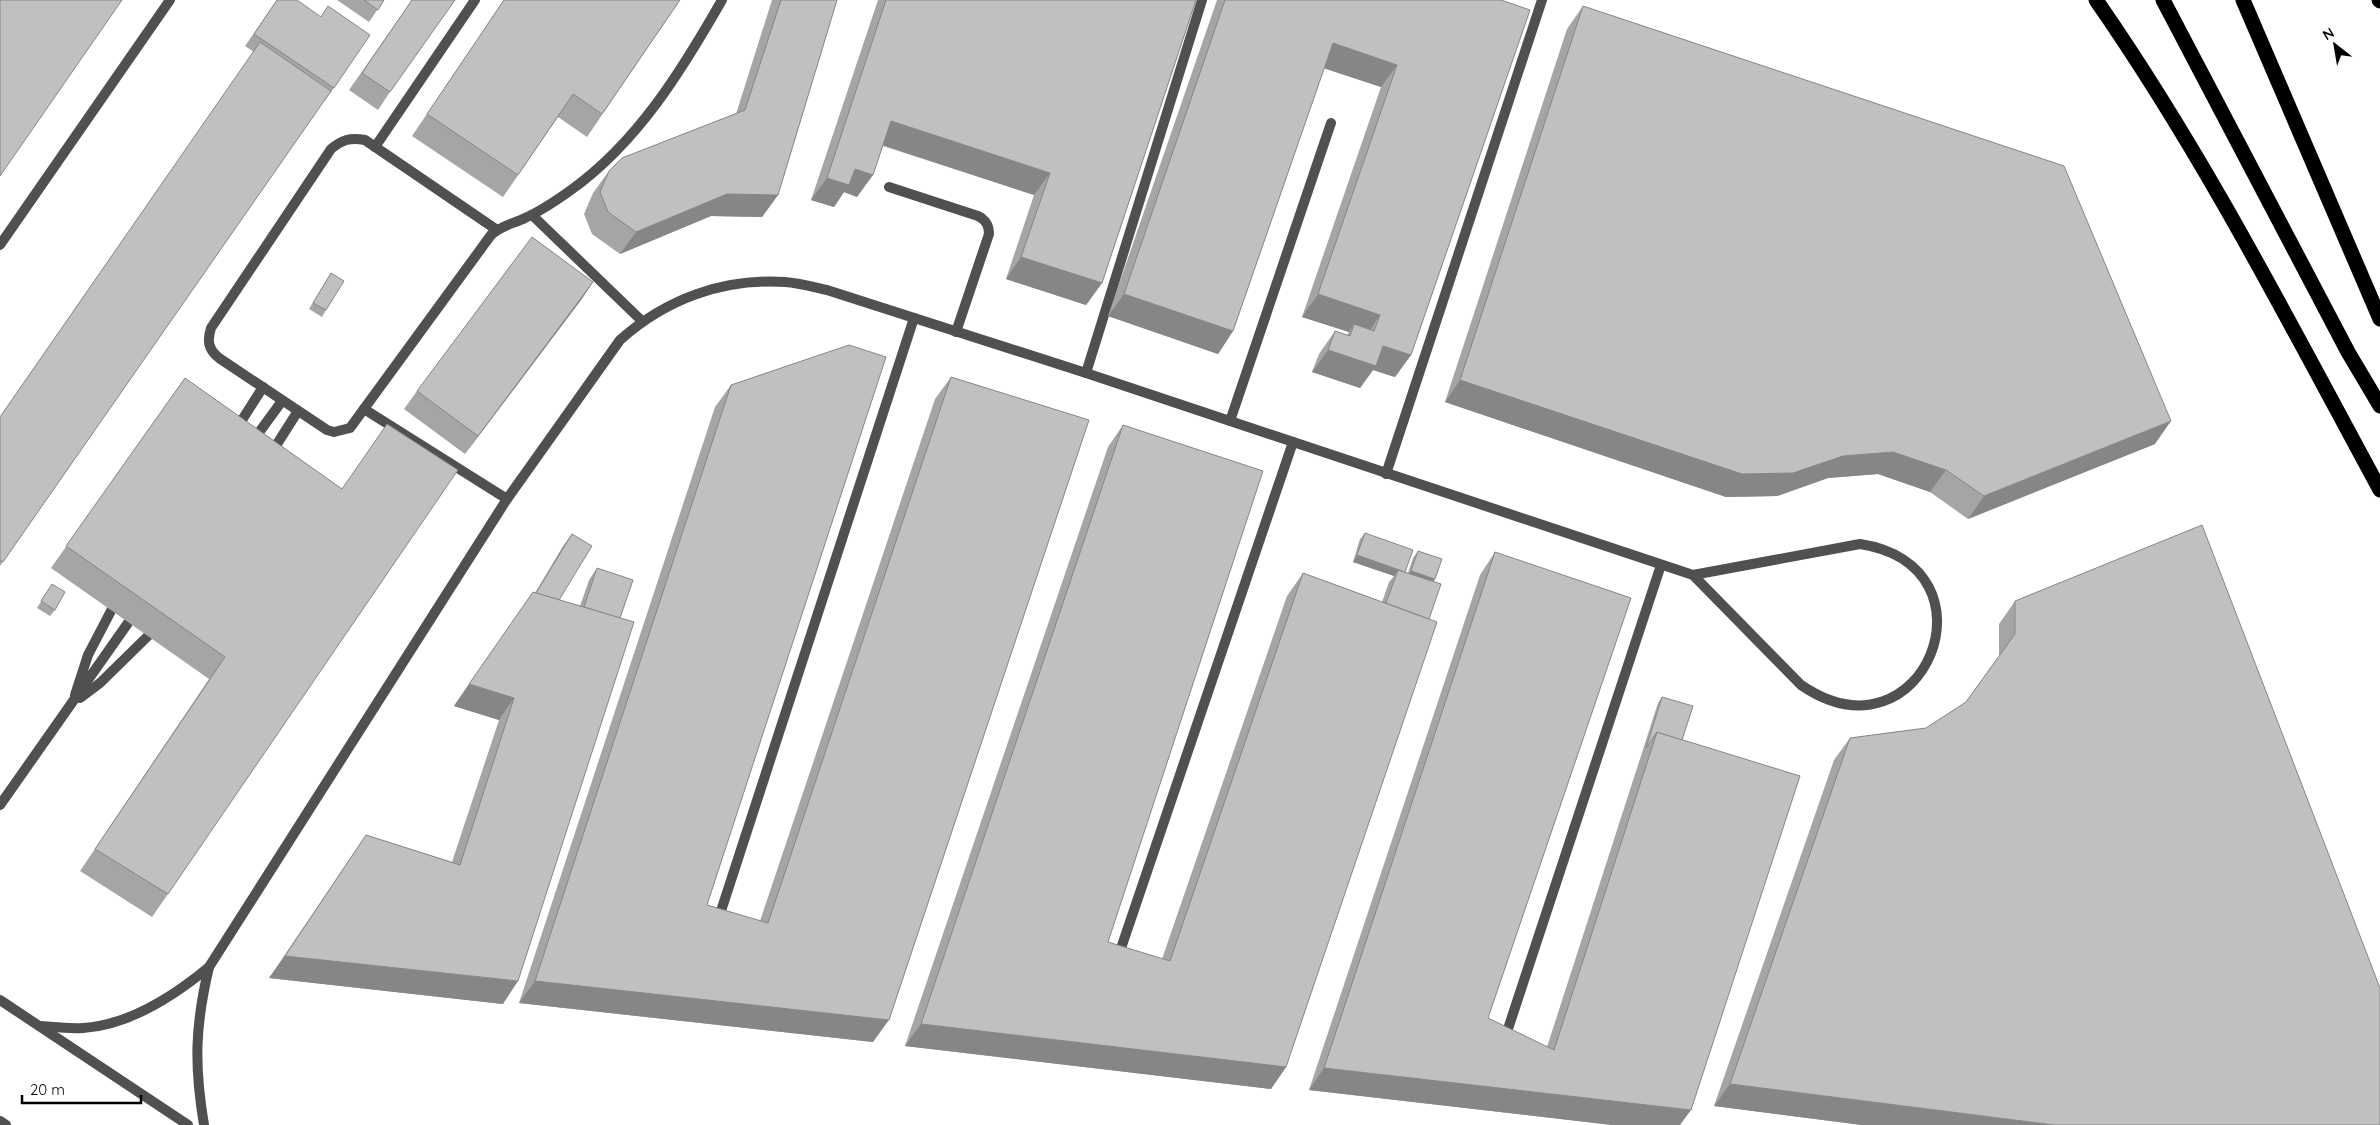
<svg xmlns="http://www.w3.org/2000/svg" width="2380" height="1125" font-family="Quicksand,sans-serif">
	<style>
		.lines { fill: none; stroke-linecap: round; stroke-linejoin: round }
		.service { stroke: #505050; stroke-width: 10 }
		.tertiary { stroke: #505050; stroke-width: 10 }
		.motorway { stroke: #000; stroke-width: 15 }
		.wall { fill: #a5a5a5 }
		.shaded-wall { fill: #868686 }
		.building { fill: #c0c0c0; stroke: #868686 }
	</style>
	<rect width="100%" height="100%" fill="#fff"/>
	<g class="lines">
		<g class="service">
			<polyline points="375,147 475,0"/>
			<path d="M889 187 978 216C986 220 989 225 989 234L956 332"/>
			<polyline points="532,215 642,321"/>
			<path d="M497 230 365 140C350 137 342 140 331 149L211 328C207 341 208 349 219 358L327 430 334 432 350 428 491 235C502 225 513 224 525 218 541 211 557 200 571 190 638 142 682 70 722 0"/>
			<polyline points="0,245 170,0"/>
			<polyline points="1086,373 1202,0"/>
			<polyline points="364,409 507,499"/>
			<polyline points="1230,421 1331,123"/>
			<polyline points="235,431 263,387"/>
			<polyline points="252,442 282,401"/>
			<polyline points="270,455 298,411"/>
			<polyline points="1386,474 1542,0"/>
			<polyline points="75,695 88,655 112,609"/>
			<polyline points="80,698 100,683 148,636"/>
			<polyline points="0,805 128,623"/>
			<polyline points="721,911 914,318"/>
			<polyline points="1117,960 1293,442"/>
			<path d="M40 1026C54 1027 69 1029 83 1028 130 1025 174 996 209 967L507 499 620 340C666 299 723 278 785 282 799 283 813 287 827 290L1086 373 1693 575 1801 685C1924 769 2004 566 1860 544L1693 575"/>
			<polyline points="1504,1041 1661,565"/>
			<path d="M204 1125C194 1065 195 1026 209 967"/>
		</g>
		<g class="tertiary">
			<polyline points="0,1000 188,1125"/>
			<polyline points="0,1121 6,1125"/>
		</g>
		<g class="motorway">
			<path d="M2096 0C2204 155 2290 324 2380 490"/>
			<polyline points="2163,0 2348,352 2380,406"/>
			<polyline points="2243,0 2380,319"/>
			<polyline points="2379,0 2380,1"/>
		</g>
	</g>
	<g class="wall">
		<polygon points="277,0 334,88 325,100 324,100 0,566 0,417 254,52 245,46"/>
		<polygon points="337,0 384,0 369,22"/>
		<polygon points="412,0 390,92 378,110 349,90"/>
		<polygon points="504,0 680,0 587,137 558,117 503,197 412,136"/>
		<polygon points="772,0 837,0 778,195 762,217 711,216 620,254 592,234 584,214 593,193 609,171 736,114"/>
		<polygon points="878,0 1196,0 1102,283 1086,305 1006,279 1034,195 883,146 857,197 844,192 834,207 811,200"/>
		<polygon points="1217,0 1501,0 1411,355 1395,377 1373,370 1360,388 1312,372 1319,354 1335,331 1347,335 1349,332 1302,317 1381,87 1324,68 1233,331 1218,354 1108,316"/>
		<polygon points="1583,6 2155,444 1968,519 1930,492 1878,474 1828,478 1777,496 1726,497 1445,402 1567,29"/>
		<polygon points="331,273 326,310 322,317 309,309"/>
		<polygon points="593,282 581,300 465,454 404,409 417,391"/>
		<polygon points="951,377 873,1042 519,1003 715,407 731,385 707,905 760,921 935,399"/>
		<polygon points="185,378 342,489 168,894 152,917 80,871 209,679 51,568"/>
		<polygon points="1123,425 1108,942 1162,959 1287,596 1303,573 1382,602 1389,582 1394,576 1353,562 1360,539 1365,533 1405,572 1408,573 1413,558 1418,551 1429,619 1286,1067 1271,1089 905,1046 1108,447"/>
		<polygon points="572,534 559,600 580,606 589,580 597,568 620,618 503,1004 269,978 366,835 452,862 499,720 454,706 533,592 535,593 563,546"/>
		<polygon points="1495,552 1488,1018 1547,1047 1658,703 1662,697 1682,740 1680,1125 1612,1125 1309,1090 1480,575"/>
		<polygon points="52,584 55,610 50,616 37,608"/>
		<polygon points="2015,601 2380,1125 1862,1125 1714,1106 1834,760 1850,738 1926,728 1966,702 1999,656 1999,624"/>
	</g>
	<g class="shaded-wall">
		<polygon points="1333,43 1397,65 1381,87 1317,66"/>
		<polygon points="891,121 1050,173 1034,195 876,143"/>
		<polygon points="855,169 873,175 857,197 844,192 834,207 811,200 827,178"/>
		<polygon points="727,194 778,195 762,217 711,216 620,254 636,232"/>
		<polygon points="1021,257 1102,283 1086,305 1006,279"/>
		<polygon points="593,282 581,300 465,454 478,436"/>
		<polygon points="1124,294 1233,331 1218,354 1108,316"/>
		<polygon points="1318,294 1380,315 1365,338 1354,324 1349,332 1302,317"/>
		<polygon points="1383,346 1411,355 1395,377 1373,370 1360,388 1312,372 1328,350"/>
		<polygon points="1460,380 1843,456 1893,452 1946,470 1930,492 1878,474 1828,478 1777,496 1726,497 1445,402"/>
		<polygon points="2171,421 2155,444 1968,519 1984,496"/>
		<polygon points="1357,555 1398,570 1394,576 1353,562"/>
		<polygon points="1411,571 1435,579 1431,585 1407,577"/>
		<polygon points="469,684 514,698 499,720 454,706"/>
		<polygon points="285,956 518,981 503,1004 269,978"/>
		<polygon points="535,981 889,1020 873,1042 519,1003"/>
		<polygon points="921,1024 1286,1067 1271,1089 905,1046"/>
		<polygon points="1324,1068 1691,1110 1680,1125 1612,1125 1309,1090"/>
		<polygon points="1730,1084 2054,1125 1862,1125 1714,1106"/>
	</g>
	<g class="building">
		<polygon points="0,0 122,0 0,176"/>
		<polygon points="277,0 297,0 321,17 328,6 370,35 334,88 254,34"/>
		<polygon points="364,0 384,0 378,10"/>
		<polygon points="412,0 455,0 390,92 362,73"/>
		<polygon points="504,0 680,0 602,114 573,94 518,175 427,114"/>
		<polygon points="781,0 837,0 778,195 727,194 636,232 608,212 600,192 609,171 622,158 745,110"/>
		<polygon points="886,0 1196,0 1102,283 1021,257 1050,173 891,121 873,175 855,169 849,185 827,178"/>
		<polygon points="1225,0 1501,0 1530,10 1411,355 1383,346 1376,366 1328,350 1335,331 1350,336 1354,324 1374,331 1380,315 1318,294 1397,65 1333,43 1233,331 1124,294"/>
		<polygon points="1583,6 2064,166 2171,421 1984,496 1946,470 1893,452 1843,456 1793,473 1742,474 1460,380"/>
		<polygon points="260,42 331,91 3,562 0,560 0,417"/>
		<polygon points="532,237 593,282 478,436 417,391"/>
		<polygon points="331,273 344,281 326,310 313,303"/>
		<polygon points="849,345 886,357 707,905 768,923 951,377 1089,420 889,1020 535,981 731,385"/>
		<polygon points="185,378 342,489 387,424 458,470 168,894 95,849 225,657 66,546"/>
		<polygon points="1123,425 1263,471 1108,942 1170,961 1303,573 1437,622 1286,1067 921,1024"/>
		<polygon points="2202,525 2380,988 2380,1125 2054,1125 1730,1084 1850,738 1926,728 1966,702 2015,634 2015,601"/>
		<polygon points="1365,533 1413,550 1405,572 1357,555"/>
		<polygon points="572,534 592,546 559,600 536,593"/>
		<polygon points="1418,551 1442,559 1435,579 1411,571"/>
		<polygon points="1495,552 1631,598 1488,1018 1554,1050 1657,732 1800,776 1691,1110 1324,1068"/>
		<polygon points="597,568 633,580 620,618 584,607"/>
		<polygon points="1398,570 1441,584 1429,619 1386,603"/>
		<polygon points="52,584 65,592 55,610 41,601"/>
		<polygon points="533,592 634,622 518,981 285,956 366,835 460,865 514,698 469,684"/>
		<polygon points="1662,697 1693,706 1682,740 1657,732 1646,748"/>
	</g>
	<g transform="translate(2335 45) rotate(329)" stroke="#ffffff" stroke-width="4" paint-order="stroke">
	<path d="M0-4L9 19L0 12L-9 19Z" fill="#000000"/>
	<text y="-8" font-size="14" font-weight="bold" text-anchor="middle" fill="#000000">N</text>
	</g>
	<path d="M22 1095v8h119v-8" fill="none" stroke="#000000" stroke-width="2.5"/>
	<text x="30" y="1095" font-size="15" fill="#000000" stroke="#ffffff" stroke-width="4" paint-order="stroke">20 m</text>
</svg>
